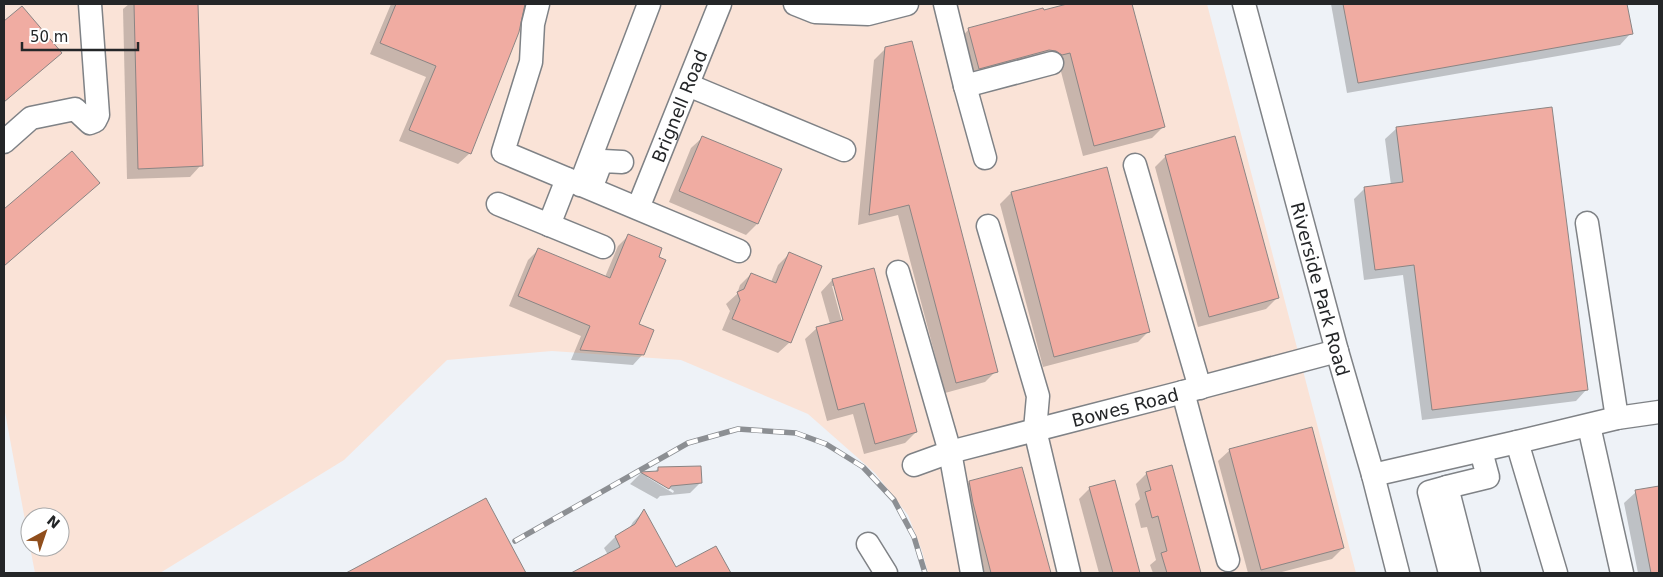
<svg xmlns="http://www.w3.org/2000/svg" width="1663" height="577" font-family="'DejaVu Sans',sans-serif">
	<style>
		.commercial { fill: #fae3d7 }
		.shadow { fill: #0003; fill-rule: evenodd }
		.building { fill: #f0aca2; stroke: #8b8584 }
		.lines { fill: none; stroke-linecap: round; stroke-linejoin: round }
		.minor-casing { stroke: #7f8286; stroke-width: 25 }
		.minor { stroke: #fff; stroke-width: 22 }
		.rail-casing { stroke: #8c8f93; stroke-width: 5.5 }
		.rail { stroke: #fff; stroke-width: 4; stroke-dasharray: 11; stroke-linecap: butt }
		.labels { text-anchor: middle; dominant-baseline: central; stroke-width: 4.5; stroke-linejoin: round; paint-order: stroke }
		.street-label { font-size: 18px; fill: #242628; stroke: #fff }
	</style>
	<rect width="100%" height="100%" fill="#eef2f7"/>
	<polygon class="commercial" points="4,4 1207,4 1356,573 928,573 922,551 908,515 875,473 808,414 681,360 552,351 447,360 344,460 160,573 35,573 30,547 60,547 60,517 30,517 30,547 4,407"/>
	<g class="shadow">
		<polygon points="129,4 197,4 201,165 190,177 127,179 123,9"/>
		<polygon points="391,4 523,4 518,31 470,153 458,164 399,141 426,77 370,54"/>
		<polygon points="1072,4 1131,4 1163,127 1152,138 1083,156 1059,64 968,79 958,41 969,29"/>
		<polygon points="1331,4 1626,4 1631,33 1620,45 1347,93"/>
		<polygon points="21,8 61,53 4,102 4,23"/>
		<polygon points="885,49 996,371 985,382 945,393 898,215 858,225 874,60"/>
		<polygon points="1397,128 1587,389 1576,401 1422,420 1403,275 1364,280 1354,199 1365,188 1391,185 1385,139"/>
		<polygon points="703,137 780,169 757,224 746,235 669,202 691,148"/>
		<polygon points="72,153 99,183 4,266 4,211"/>
		<polygon points="1166,156 1277,298 1266,309 1198,327 1155,167"/>
		<polygon points="1106,168 1149,331 1138,342 1043,367 1000,204 1011,193"/>
		<polygon points="629,235 638,324 643,354 633,365 571,360 581,336 509,306 528,260 538,250 605,277 618,246"/>
		<polygon points="789,254 790,342 778,353 722,330 730,311 726,304 737,294 740,285 751,274 771,282 778,265"/>
		<path d="M873 270 916 432 905 443 864 454 853 414 827 421 805 339 817 328 830 324 821 292 832 280ZM832 286H835L845 326H843Z"/>
		<polygon points="1230,450 1343,548 1332,559 1278,573 1248,573 1218,461"/>
		<polygon points="1171,467 1200,573 1153,573 1150,565 1156,560 1147,527 1141,528 1135,504 1140,499 1136,484 1147,473"/>
		<path d="M658 468 701 482 690 493 660 496 657 499 630 484 641 473H654ZM647 477H652L674 491 673 493Z"/>
		<polygon points="1021,468 1049,573 978,573 959,493 969,482"/>
		<polygon points="1114,481 1139,573 1099,573 1079,499 1090,488"/>
		<polygon points="1659,487 1659,573 1638,573 1624,503 1636,492"/>
		<polygon points="485,500 525,573 348,573"/>
		<polygon points="644,511 675,569 716,547 730,573 573,573 608,555 604,548 615,537 629,529 633,522"/>
	</g>
	<g class="building">
		<polygon points="134,4 198,4 203,166 138,169"/>
		<polygon points="396,4 525,4 519,32 471,154 409,130 436,66 380,43"/>
		<polygon points="1067,4 1132,4 1165,127 1094,146 1070,53 1062,55 1056,51 1049,50 979,69 968,28 1043,8 1044,10"/>
		<polygon points="1343,4 1627,4 1633,34 1358,83"/>
		<polygon points="22,6 62,53 4,102 4,21"/>
		<polygon points="912,41 998,372 956,383 909,205 869,215 885,47"/>
		<polygon points="1552,107 1588,390 1432,410 1414,265 1375,270 1364,187 1403,182 1396,127"/>
		<polygon points="702,136 782,169 758,224 679,191"/>
		<polygon points="1235,136 1279,298 1209,317 1165,155"/>
		<polygon points="72,151 100,183 4,266 4,209"/>
		<polygon points="1107,167 1150,332 1054,357 1011,192"/>
		<polygon points="628,234 662,248 659,257 666,260 639,324 654,330 644,355 580,350 590,326 518,296 538,248 610,278"/>
		<polygon points="789,252 822,266 791,343 732,319 740,300 737,292 744,289 751,273 776,283"/>
		<polygon points="874,268 917,432 875,444 864,403 838,410 816,327 843,320 832,279"/>
		<polygon points="1312,427 1344,548 1261,570 1229,449"/>
		<polygon points="1172,465 1201,573 1167,573 1161,553 1167,551 1158,516 1152,518 1145,492 1151,490 1146,472"/>
		<polygon points="701,466 702,483 671,486 669,489 640,472 658,471 658,467"/>
		<polygon points="1022,467 1051,573 991,573 973,503 969,481"/>
		<polygon points="1115,480 1140,573 1113,573 1089,487"/>
		<polygon points="1659,486 1659,573 1651,573 1635,490"/>
		<polygon points="486,498 526,573 346,573"/>
		<polygon points="644,509 676,567 716,546 731,573 571,573 620,547 615,536 635,524"/>
	</g>
	<g class="lines">
		<g class="minor-casing">
			<g id="minor">
				<polyline points="538,4 533,24 531,62 503,152 739,251"/>
				<polyline points="795,4 815,12 868,14 907,4"/>
				<polyline points="945,4 965,86 985,158"/>
				<path id="s1" d="M1244 4 1337 351 1373 475 1398 573"/>
				<polyline points="688,85 844,150"/>
				<polyline points="965,86 1052,63"/>
				<polyline points="4,142 31,118 75,109 90,123 95,121 98,115 90,4"/>
				<polyline points="1135,165 1200,388"/>
				<polyline points="580,185 649,4"/>
				<polyline points="592,186 600,165 603,161 622,162"/>
				<polyline points="498,204 603,247"/>
				<path id="s2" d="M638 208 720 4"/>
				<polyline points="1587,223 1617,418"/>
				<polyline points="549,225 567,179"/>
				<polyline points="988,226 1038,396 1035,430 1069,573"/>
				<polyline points="898,272 950,452 972,573"/>
				<polyline points="1183,392 1228,560"/>
				<polyline points="1589,426 1622,573"/>
				<polyline points="1517,442 1556,573"/>
				<path id="s3" d="M914 465 950 452 1183 392 1337 351"/>
				<polyline points="1373,475 1517,442 1617,418 1659,412"/>
				<polyline points="1447,487 1488,477 1481,451"/>
				<polyline points="868,544 886,573"/>
				<polyline points="1450,573 1429,492 1447,487 1469,573"/>
			</g>
		</g>
		<use href="#minor" class="minor"/>
		<g class="rail-casing">
			<polyline id="rail" points="515,541 688,443 738,429 796,433 826,444 863,467 894,500 914,537 925,573"/>
		</g>
		<use href="#rail" class="rail"/>
	</g>
	<g class="labels">
		<g class="street-label">
			<text stroke="none"><textPath href="#s2" startOffset="110">Brignell Road</textPath></text>
			<text stroke="none"><textPath href="#s1" startOffset="295">Riverside Park Road</textPath></text>
			<text stroke="none"><textPath href="#s3" startOffset="219">Bowes Road</textPath></text>
		</g>
	</g>
	<rect width="1663" height="577" fill="none" stroke="#242628" stroke-width="10"/>
	<g transform="translate(45 532) rotate(40)"><circle r="24" fill="#ffffff" stroke="#a7a8a9"/>
	<path d="M0-4L9 19L0 12L-9 19Z" fill="#904e1c"/>
	<text y="-8" font-size="14" font-weight="bold" text-anchor="middle" fill="#242628">N</text>
	</g>
	<path d="M22 42v8h116v-8" fill="none" stroke="#242628" stroke-width="2.5"/>
	<text x="30" y="42" font-size="15" fill="#242628" stroke="#ffffff" stroke-width="4" paint-order="stroke">50 m</text>
</svg>
